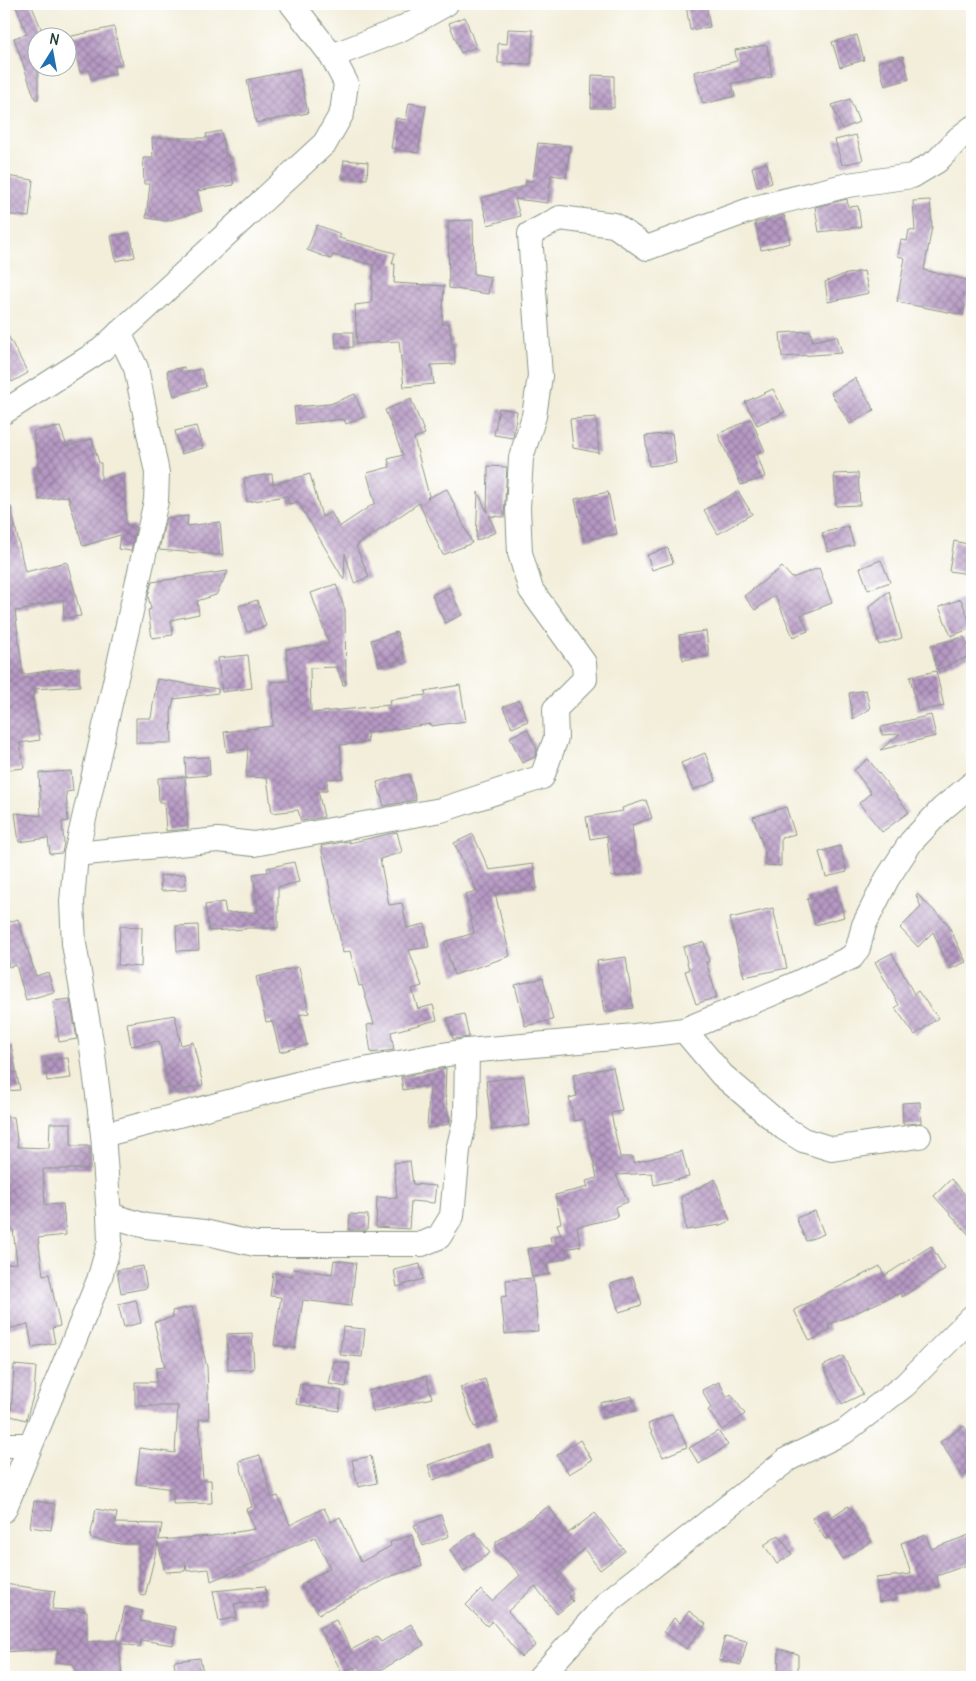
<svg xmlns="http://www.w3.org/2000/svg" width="976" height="1681" font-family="Delius,sans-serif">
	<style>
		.building { fill: url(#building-cross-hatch) }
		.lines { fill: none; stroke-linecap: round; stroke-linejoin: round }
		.minor-casing { stroke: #899687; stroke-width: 26 }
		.minor { stroke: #fff; stroke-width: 24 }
	</style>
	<defs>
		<pattern id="building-cross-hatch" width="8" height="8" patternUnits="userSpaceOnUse" patternTransform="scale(1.25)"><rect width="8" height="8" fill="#b698c3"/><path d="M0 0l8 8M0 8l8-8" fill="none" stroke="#937d9f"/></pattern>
	</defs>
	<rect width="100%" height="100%" fill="#fff"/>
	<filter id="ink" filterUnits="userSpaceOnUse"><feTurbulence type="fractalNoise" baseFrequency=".02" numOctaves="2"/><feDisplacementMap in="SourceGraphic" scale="10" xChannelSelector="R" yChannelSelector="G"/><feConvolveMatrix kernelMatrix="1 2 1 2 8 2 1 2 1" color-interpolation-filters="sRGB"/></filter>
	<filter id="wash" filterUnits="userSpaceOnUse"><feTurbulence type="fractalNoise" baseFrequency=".0096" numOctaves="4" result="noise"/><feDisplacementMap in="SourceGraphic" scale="20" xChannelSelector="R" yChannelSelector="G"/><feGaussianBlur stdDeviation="1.12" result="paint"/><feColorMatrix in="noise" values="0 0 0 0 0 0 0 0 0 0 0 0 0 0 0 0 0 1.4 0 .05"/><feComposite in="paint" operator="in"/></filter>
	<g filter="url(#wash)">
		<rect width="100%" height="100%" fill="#f3eeda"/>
		<g id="blocks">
			<g class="building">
				<polygon points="15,4 31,4 45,38 38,38 38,99 35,99 14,38 27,34"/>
				<polygon points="706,4 710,27 690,30 686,5"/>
				<polygon points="465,17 476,47 461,53 449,23"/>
				<polygon points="114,27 122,64 114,66 115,74 91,79 89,70 80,72 72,36"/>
				<polygon points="508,29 533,30 531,64 498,63 498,43 507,44"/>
				<polygon points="857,35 864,60 840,67 832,42"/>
				<polygon points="767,45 772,77 732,83 735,96 703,104 694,72 737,61 735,50"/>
				<polygon points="903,56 909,79 885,86 878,62"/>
				<polygon points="299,69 308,113 256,123 247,80"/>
				<polygon points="592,75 614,76 614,108 591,108"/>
				<polygon points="850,99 859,122 842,129 832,105"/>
				<polygon points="409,103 426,106 418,153 391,148 396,118 406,120"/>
				<polygon points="221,131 226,155 228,155 234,185 197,191 202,211 167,221 146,218 150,184 144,184 143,158 153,158 152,138 207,138 206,134"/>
				<polygon points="856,135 863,160 842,165 835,140"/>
				<polygon points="538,143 570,146 566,177 551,175 548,203 515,199 520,216 488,225 481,198 525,186 526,181 533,181"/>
				<polygon points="344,160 368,162 367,179 342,177"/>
				<polygon points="767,163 772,183 757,187 752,167"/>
				<polygon points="6,176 33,180 29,217 4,214"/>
				<polygon points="847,199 848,207 858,206 861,227 819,232 815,207"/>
				<polygon points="930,200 932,227 924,270 971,281 963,315 897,302 905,258 898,256 901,240 907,241 909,230 915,231 913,201"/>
				<polygon points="784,215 790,243 761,250 755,223"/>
				<polygon points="473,220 474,274 491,277 488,294 449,288 448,221"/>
				<polygon points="317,225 341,234 339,238 395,253 392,264 395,264 394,283 444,286 442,324 449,323 452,344 454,344 455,364 431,365 434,384 404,387 399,341 357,344 355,305 371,303 374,265 333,255 331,259 307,250"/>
				<polygon points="130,233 135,257 116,261 111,236"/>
				<polygon points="864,271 869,293 828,302 825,282 842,275"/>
				<polygon points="4,328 28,373 12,382 4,367"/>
				<polygon points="810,331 813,341 837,336 842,353 782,357 780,333"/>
				<polygon points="335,332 353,332 353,347 336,348"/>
				<polygon points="184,367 185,372 201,369 206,387 174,396 167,371"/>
				<polygon points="855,378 874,410 850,424 831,393"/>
				<polygon points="773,389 785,412 757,425 745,402"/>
				<polygon points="355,394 364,417 346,424 344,419 296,424 294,407 330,404"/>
				<polygon points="411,399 425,434 414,438 429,496 427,498 447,489 472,543 443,555 419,503 356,546 369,577 354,583 345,553 344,580 298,502 289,504 287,496 247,502 244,478 272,474 273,484 310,474 322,517 331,512 339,527 375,503 367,473 390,467 388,459 403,455 385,410"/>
				<polygon points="499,408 517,411 513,438 494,435"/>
				<polygon points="596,417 599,453 573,448 570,419"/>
				<polygon points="751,419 765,451 757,454 765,477 741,485 718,434"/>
				<polygon points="196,426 203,448 181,454 175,431"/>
				<polygon points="60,427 67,446 92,439 99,463 101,463 101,480 124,473 126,525 136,527 131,551 118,549 120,535 83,546 68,496 39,500 35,470 40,470 33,431"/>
				<polygon points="672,433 676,463 649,466 645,436"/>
				<polygon points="488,466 507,467 504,517 489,516 496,532 476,541 478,492 487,512"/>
				<polygon points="858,473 860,505 836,506 834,474"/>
				<polygon points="738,491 752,514 718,534 704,510"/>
				<polygon points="608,492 617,534 584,540 575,499"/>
				<polygon points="4,507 11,507 25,572 67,562 81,616 64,618 63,599 30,607 30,609 15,611 23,675 58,669 79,668 80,686 34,689 35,695 32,696 40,740 20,743 24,768 4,770 4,602 5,602"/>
				<polygon points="188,516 187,526 220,522 223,555 159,550 166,518"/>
				<polygon points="848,526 854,545 828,552 822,533"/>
				<polygon points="954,541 972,545 972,556 969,574 949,571"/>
				<polygon points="668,548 673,563 652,570 647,555"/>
				<polygon points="881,560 890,582 868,590 860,568"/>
				<polygon points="782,567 792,578 819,568 832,603 801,615 808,631 793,637 775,595 755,610 744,596"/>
				<polygon points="228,571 216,595 197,601 199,614 171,620 173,635 152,638 148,610 151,609 148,596 152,582"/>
				<polygon points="336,584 345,610 346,685 343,685 337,667 310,668 311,713 390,705 389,700 426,695 425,691 460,685 466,721 431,726 431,724 367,733 368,742 340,745 343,778 327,779 327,791 318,791 324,817 301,821 298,810 272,813 267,778 246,777 248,749 227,752 224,732 273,726 271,682 290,681 286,649 329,644 311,593"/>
				<polygon points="449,587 462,615 445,623 432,595"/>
				<polygon points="889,591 902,638 879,645 869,607"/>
				<polygon points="961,599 972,628 951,636 939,607"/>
				<polygon points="257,600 266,626 247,632 239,606"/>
				<polygon points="706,631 709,656 683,660 679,635"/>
				<polygon points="397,632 405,659 379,666 371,640"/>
				<polygon points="964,637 972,655 937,670 931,645"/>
				<polygon points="248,655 252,688 222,692 218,658"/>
				<polygon points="936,671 944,706 918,711 910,677"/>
				<polygon points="157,679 218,689 218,693 174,699 171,712 172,743 136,743 136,718 151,718"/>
				<polygon points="866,690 870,709 853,719 849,693"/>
				<polygon points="519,700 528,721 512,728 503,707"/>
				<polygon points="931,715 936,736 880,750 900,734 882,735 881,727"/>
				<polygon points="527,729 537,749 535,757 522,763 510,737"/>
				<polygon points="705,753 716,781 693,790 681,763"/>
				<polygon points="209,757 210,775 186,777 185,758"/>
				<polygon points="868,759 909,812 882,832 859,803 871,793 854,770"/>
				<polygon points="71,771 73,791 66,792 68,821 62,822 64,843 62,853 50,854 48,838 19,842 15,813 41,816 39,773"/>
				<polygon points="409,774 416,800 384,806 377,782"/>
				<polygon points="185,777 188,829 166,831 164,802 159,802 158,778"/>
				<polygon points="646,800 652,818 632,825 637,874 611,877 607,836 590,839 586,817 623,811 622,808"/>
				<polygon points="786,807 795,834 781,838 781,866 765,865 765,852 753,817"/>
				<polygon points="397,832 402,852 380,859 389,905 402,903 407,928 425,924 429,947 409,950 422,986 412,989 418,1009 433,1005 437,1020 391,1032 394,1050 371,1053 367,1025 374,1024 362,985 359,986 350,951 343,953 321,846 349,841 349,843"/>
				<polygon points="473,834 489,870 533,864 537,888 495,893 510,956 454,975 444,942 474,933 465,894 477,891 454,843"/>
				<polygon points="840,846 847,872 826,877 819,852"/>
				<polygon points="294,862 299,882 278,887 278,928 246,928 246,929 209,931 205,905 224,902 226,913 258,912 253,874 268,872 267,868"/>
				<polygon points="185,874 186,890 161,891 160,876"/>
				<polygon points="836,890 844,917 815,925 807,899"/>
				<polygon points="917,894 948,924 966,962 950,969 933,932 918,947 900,928 921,907 916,895"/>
				<polygon points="773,908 787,968 744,977 730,918"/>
				<polygon points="18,919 36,976 48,972 54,992 26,1000 16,965 9,967 4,950 4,924"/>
				<polygon points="198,925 199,950 177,951 176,926"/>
				<polygon points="120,926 142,927 141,967 118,965"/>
				<polygon points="704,942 709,962 706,962 717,997 696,1004 685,971 689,970 683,947"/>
				<polygon points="892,953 914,994 918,991 938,1018 915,1035 895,1008 899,1005 875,962"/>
				<polygon points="626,957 633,1008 604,1012 597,961"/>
				<polygon points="299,967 309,1013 299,1015 307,1045 280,1052 272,1021 266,1022 256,977"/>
				<polygon points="543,978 553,1020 525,1026 515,985"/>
				<polygon points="70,999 77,1039 59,1042 53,1001"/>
				<polygon points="464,1014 469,1037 453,1039 447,1018"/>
				<polygon points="175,1015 181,1045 193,1042 203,1085 170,1093 159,1041 131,1046 127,1023"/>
				<polygon points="11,1045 20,1090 4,1091 4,1046"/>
				<polygon points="68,1058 71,1078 47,1081 45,1060"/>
				<polygon points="613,1067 622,1111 611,1113 620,1157 633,1157 633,1163 682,1151 689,1177 654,1185 652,1173 616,1175 628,1202 615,1207 618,1217 577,1227 581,1246 566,1249 567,1258 547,1263 549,1274 532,1277 527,1249 552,1245 550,1237 561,1235 557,1224 561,1223 555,1195 588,1187 586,1181 597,1178 584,1119 574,1121 569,1098 577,1096 573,1075"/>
				<polygon points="446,1068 445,1094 450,1124 427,1128 430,1085 403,1090 401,1077"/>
				<polygon points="524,1076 530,1125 492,1130 486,1081"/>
				<polygon points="920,1102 921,1123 903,1124 902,1103"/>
				<polygon points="4,1117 14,1117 18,1147 49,1148 50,1123 71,1123 71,1146 90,1146 90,1169 43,1169 45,1205 63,1204 66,1235 38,1238 43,1275 49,1274 60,1326 52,1328 55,1343 32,1347 28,1324 4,1330 4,1264 17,1263 13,1229 4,1230"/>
				<polygon points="410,1161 413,1184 436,1186 434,1203 411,1201 409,1229 376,1227 377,1197 397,1198 394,1163"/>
				<polygon points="715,1179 730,1221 720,1225 686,1230 681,1197"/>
				<polygon points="951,1179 972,1202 972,1238 934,1196"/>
				<polygon points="815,1211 824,1234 806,1241 796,1218"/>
				<polygon points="350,1214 368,1215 367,1230 349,1230"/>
				<polygon points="931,1246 945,1269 902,1297 900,1293 828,1325 830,1330 810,1341 794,1310 880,1266 884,1276"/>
				<polygon points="334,1260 356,1263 351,1306 303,1300 295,1348 274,1345 281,1297 270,1296 273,1273 292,1276 293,1269 332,1274"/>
				<polygon points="420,1264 423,1279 397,1287 394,1270"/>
				<polygon points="143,1266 147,1288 121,1293 117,1270"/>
				<polygon points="633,1277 642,1305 619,1312 610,1284"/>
				<polygon points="533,1278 538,1331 505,1334 501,1297 507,1296 506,1280"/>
				<polygon points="136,1300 141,1323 124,1327 118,1304"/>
				<polygon points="192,1307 207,1367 209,1419 199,1419 203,1480 211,1480 212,1503 173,1504 173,1489 136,1484 140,1448 175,1453 178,1406 135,1406 135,1382 157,1382 156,1368 165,1367 154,1322 173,1317 172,1311"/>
				<polygon points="343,1327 365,1329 362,1357 340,1355"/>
				<polygon points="252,1333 254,1369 228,1370 227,1334"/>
				<polygon points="843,1356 863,1394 842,1404 823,1366"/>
				<polygon points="334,1361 350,1364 346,1387 329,1384"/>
				<polygon points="14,1365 36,1367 34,1393 26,1420 11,1416"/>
				<polygon points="426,1376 432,1398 373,1412 368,1391"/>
				<polygon points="485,1379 498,1419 474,1427 460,1387"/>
				<polygon points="719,1382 727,1397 731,1394 745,1414 722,1430 708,1410 711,1408 702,1390"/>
				<polygon points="300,1384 342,1391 339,1411 296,1404"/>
				<polygon points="632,1396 636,1411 604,1418 600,1403"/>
				<polygon points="672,1414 687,1447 663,1457 648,1424"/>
				<polygon points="964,1426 972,1438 972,1469 963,1476 940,1442"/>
				<polygon points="718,1431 728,1445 699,1464 689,1448"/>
				<polygon points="580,1440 592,1460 569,1474 557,1455"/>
				<polygon points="488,1444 493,1457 433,1480 428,1465"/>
				<polygon points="260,1455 272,1498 278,1496 290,1525 324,1508 331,1522 340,1517 361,1562 391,1546 390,1542 412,1535 422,1566 392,1576 319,1614 301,1585 330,1568 315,1537 211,1581 209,1569 187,1571 186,1564 185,1571 165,1572 158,1543 145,1596 140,1595 139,1544 120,1544 90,1538 96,1509 117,1513 115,1523 162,1524 159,1540 212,1536 255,1529 246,1509 252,1507 239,1461"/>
				<polygon points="371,1456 377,1483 358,1487 352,1460"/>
				<polygon points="34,1501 55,1504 51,1530 30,1527"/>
				<polygon points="549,1506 567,1534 595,1513 625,1551 600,1570 584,1549 557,1574 573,1594 569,1597 573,1601 557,1614 535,1586 508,1611 536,1645 521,1657 492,1621 487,1626 466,1605 481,1590 492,1601 520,1575 496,1549 496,1542"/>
				<polygon points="848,1506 872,1541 843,1559 829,1537 825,1539 812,1518 824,1510 829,1518"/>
				<polygon points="441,1515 449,1536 423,1546 414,1525"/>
				<polygon points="475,1532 490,1553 464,1571 450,1550"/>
				<polygon points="972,1534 972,1563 937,1576 939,1586 894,1595 895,1600 879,1602 876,1578 911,1574 901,1543 926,1535 931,1549"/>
				<polygon points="779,1535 792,1554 777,1564 764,1545"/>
				<polygon points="4,1584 55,1591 52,1609 87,1611 87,1642 117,1640 125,1607 142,1611 140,1621 176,1627 173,1645 141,1640 140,1647 119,1643 122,1677 77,1677 73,1664 56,1662 58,1648 4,1652"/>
				<polygon points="265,1586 267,1602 234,1604 237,1617 219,1621 213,1591"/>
				<polygon points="689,1611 706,1624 686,1649 664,1632 674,1618 680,1623"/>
				<polygon points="336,1620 351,1650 377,1636 381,1642 411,1624 424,1645 369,1677 358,1677 354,1667 342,1673 319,1628"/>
				<polygon points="725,1636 747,1641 741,1665 719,1660"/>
				<polygon points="779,1649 798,1654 798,1677 778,1677"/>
				<polygon points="200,1658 204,1677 176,1677 174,1661"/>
			</g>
		</g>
	</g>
	<g filter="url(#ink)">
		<use href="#blocks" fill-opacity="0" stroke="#899687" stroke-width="1"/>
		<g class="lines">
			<g class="minor-casing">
				<g id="minor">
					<polyline points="292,4 332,56"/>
					<polyline points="4,412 101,350 325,143 342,113 346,83 332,56 401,29 446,4"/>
					<polyline points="76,854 218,840 254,844 441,810 542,777 556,738 555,709 585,679 584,663 531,590 520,553 518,508 521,458 534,416 540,376 530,234 560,218 614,225 647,248 755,208 848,185 912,176 937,161 959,138 972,128"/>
					<polyline points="684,1030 722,1075 784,1128 803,1140 832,1149 919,1136"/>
					<polyline points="103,1135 308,1081 430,1057 467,1051 635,1036 684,1030 793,985 852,957 858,948 864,925 887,879 911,842 942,809 972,784"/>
					<polyline points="109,1215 146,1226 204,1232 255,1244 422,1244 439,1237 452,1216 458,1150 466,1117 467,1051"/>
					<polyline points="4,1445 29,1445"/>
					<polyline points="4,1510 99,1280 110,1242 109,1215 103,1135 92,1047 74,944 72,902 76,854 156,501 157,473 136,368 119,333"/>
					<polyline points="540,1677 610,1600 788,1459 844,1432 905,1385 972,1317"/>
				</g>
			</g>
			<use href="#minor" class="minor"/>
		</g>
	</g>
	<rect width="976" height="1681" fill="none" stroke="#fff" stroke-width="20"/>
	<g transform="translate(52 52) rotate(11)"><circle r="24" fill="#ffffff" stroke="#a5b1ae"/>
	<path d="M0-4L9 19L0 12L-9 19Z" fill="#1f6fb2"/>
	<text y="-8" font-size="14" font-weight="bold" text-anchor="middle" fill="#1f3d34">N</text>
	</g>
</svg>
